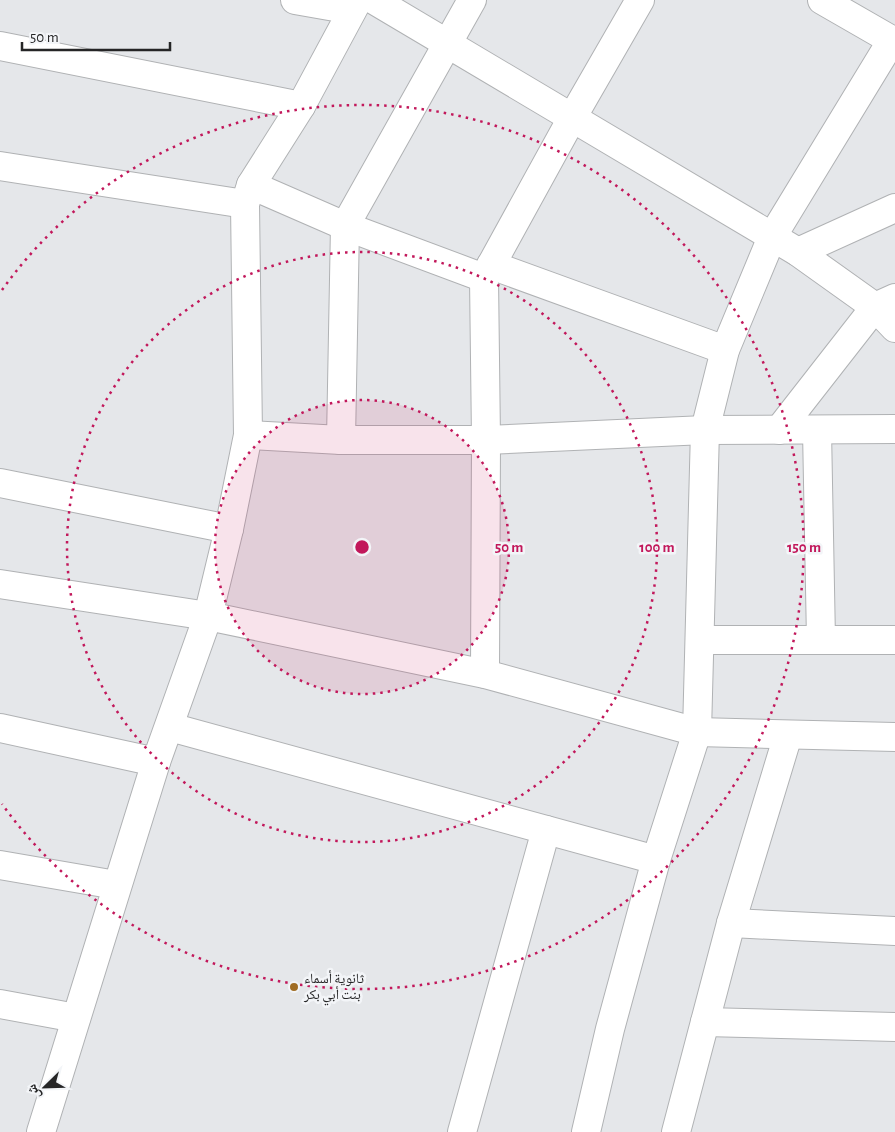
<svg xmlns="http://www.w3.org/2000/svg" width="895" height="1132" font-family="'Alegreya Sans','Noto Naskh Arabic',sans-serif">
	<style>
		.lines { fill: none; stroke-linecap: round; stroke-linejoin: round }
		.minor-casing { stroke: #b0b2b4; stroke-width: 30 }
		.minor { stroke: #fff; stroke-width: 28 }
		.ring { fill: none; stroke: #c2185b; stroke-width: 2.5; stroke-dasharray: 2.5 5 }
		.poi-dot { fill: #a06d24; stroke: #f3f5f8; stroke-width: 2 }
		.labels { text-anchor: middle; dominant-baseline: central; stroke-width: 5; stroke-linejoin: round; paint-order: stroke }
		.poi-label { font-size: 14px; fill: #252526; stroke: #f3f5f8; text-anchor: start }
		.centre { fill: #c2185b; stroke: #f3f5f8; stroke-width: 2.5 }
		.ring-label { font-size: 15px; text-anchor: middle; font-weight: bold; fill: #c2185b; stroke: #f3f5f8; stroke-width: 5; stroke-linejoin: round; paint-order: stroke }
	</style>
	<rect width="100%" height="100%" fill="#e5e7ea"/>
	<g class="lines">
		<g class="minor-casing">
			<g id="minor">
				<polyline points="295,0 352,10"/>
				<polyline points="374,0 798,252 875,307 895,328"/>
				<polyline points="822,0 895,42"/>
				<polyline points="0,46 301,106"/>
				<polyline points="0,166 245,204"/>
				<polyline points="251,185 345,226 484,278"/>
				<polyline points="798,252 895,208"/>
				<polyline points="491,265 725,350"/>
				<polyline points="779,430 875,307 895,298"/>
				<polyline points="817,430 821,640"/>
				<polyline points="248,435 341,440 486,440 705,430 895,429"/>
				<polyline points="341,440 345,226 472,0"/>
				<polyline points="0,483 229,529"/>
				<polyline points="0,584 208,616 485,674 697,732 895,737"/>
				<polyline points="701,640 895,640"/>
				<polyline points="485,674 486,440 484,278 572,118 640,0"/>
				<polyline points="170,727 656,860"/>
				<polyline points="0,728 156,762"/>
				<polyline points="0,865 116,885"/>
				<polyline points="731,923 895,931"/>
				<polyline points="0,1004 76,1018"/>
				<polyline points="705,1022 895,1027"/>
				<polyline points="41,1132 156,762 208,616 229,529 248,435 245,204 251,185 301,106 358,0"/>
				<polyline points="462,1132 546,830"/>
				<polyline points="586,1132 610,1029 656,860 697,732 705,430 725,350 772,237 892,40"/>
				<polyline points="676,1132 731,923 788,735"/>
			</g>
		</g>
		<use href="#minor" class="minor"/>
	</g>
	<circle cx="362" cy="547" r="147" fill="#c2185b" fill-opacity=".12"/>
	<g class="ring">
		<circle cx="362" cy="547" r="147"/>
		<circle cx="362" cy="547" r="295"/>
		<path d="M2 290A442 442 0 1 1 2 804"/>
	</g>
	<circle class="poi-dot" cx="294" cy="987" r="5"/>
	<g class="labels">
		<g class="poi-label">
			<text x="304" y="979">ثانوية أسماء<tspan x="304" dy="16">بنت أبي بكر</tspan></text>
		</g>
	</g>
	<circle cx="362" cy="547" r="8" class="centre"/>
	<g class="ring-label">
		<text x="509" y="552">50 m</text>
		<text x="657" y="552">100 m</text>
		<text x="804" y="552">150 m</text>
	</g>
	<g transform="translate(45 1087) rotate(247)" stroke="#f3f5f8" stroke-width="4" paint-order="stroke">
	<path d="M0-4L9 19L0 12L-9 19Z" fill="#252526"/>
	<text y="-8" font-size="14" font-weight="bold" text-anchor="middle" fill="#252526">ش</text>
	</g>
	<path d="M22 42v8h148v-8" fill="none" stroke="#252526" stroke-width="2.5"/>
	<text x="30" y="42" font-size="15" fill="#252526" stroke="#f3f5f8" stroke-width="4" paint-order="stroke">50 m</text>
</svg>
